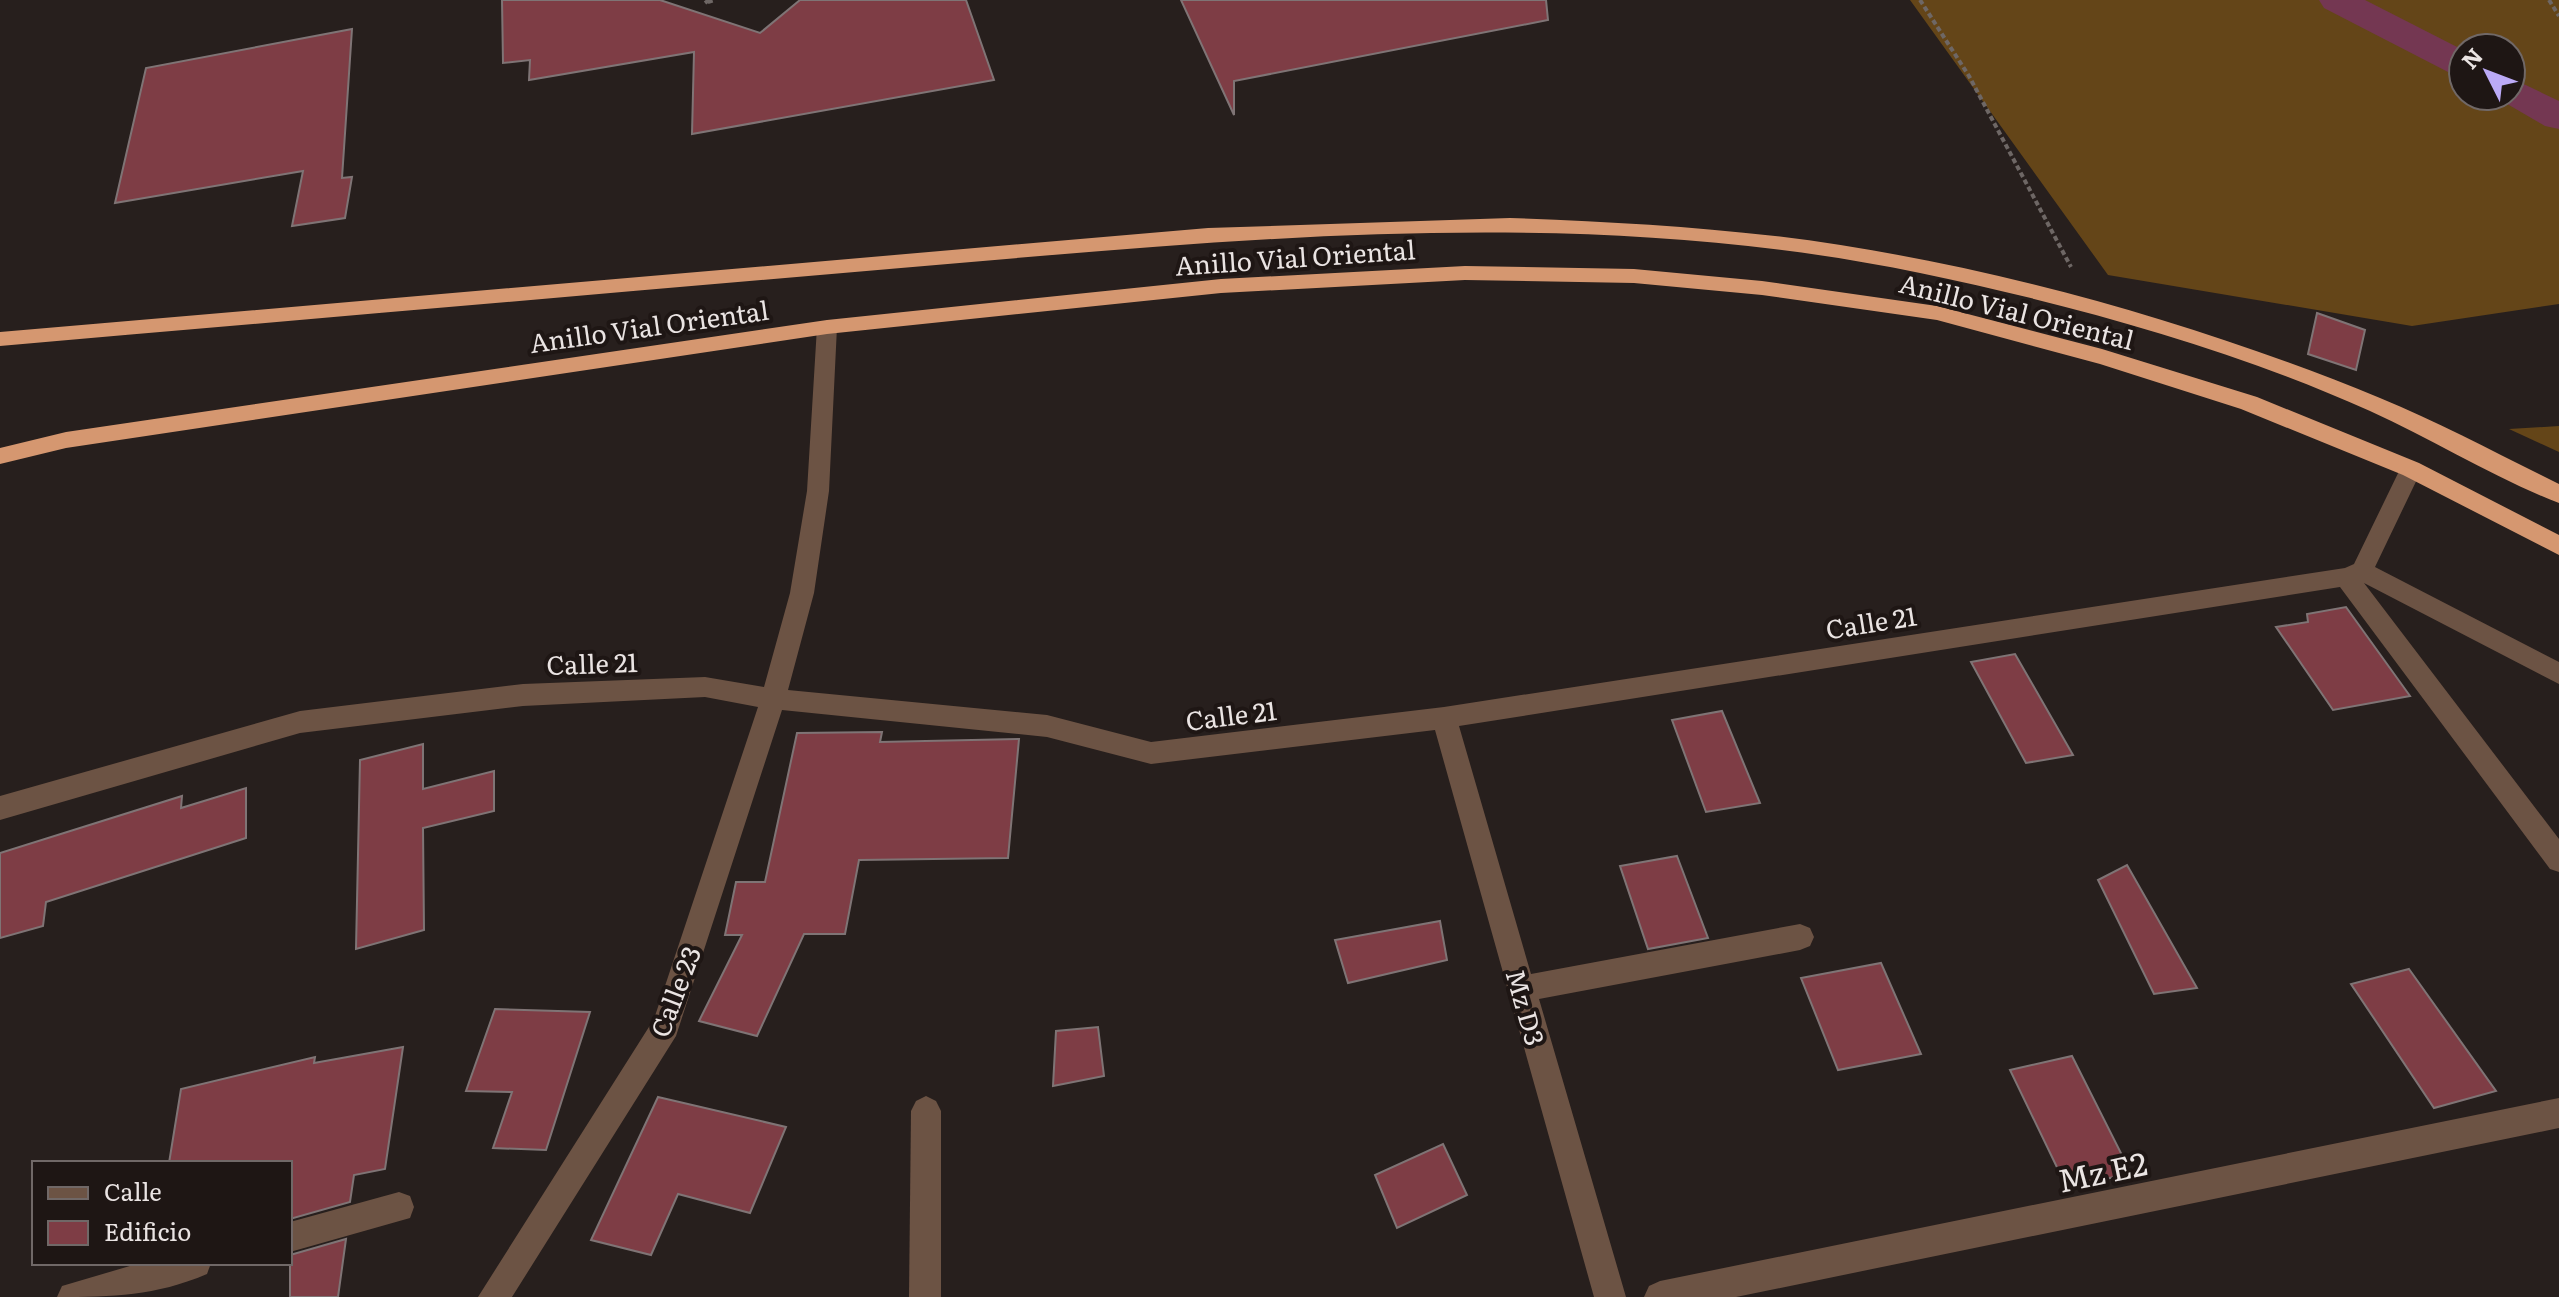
<svg xmlns="http://www.w3.org/2000/svg" width="2559" height="1297" font-family="Literata,serif">
	<style>
		.forest { fill: #644518; fill-rule: evenodd }
		.lines { fill: none; stroke-linecap: round; stroke-linejoin: round }
		.canal { fill: #743752; fill-rule: evenodd }
		.building { fill: #7e3d45; stroke: #7f7475; stroke-width: 2 }
		.path { stroke: #6e6765; stroke-width: 4; stroke-dasharray: 5 3; stroke-linecap: butt }
		.minor { fill: #6c5344; fill-rule: evenodd }
		.highway { fill: #d59770; fill-rule: evenodd }
		.labels { text-anchor: middle; dominant-baseline: central; stroke-width: 8; stroke-linejoin: round; paint-order: stroke }
		.street-label { font-size: 26px; fill: #eae4e3; stroke: #1e1614 }
		.near-street-label { font-size: 32px; fill: #eae4e3; stroke: #1e1614 }
	</style>
	<rect width="100%" height="100%" fill="#271f1d"/>
	<g class="forest">
		<path d="M1910 0H2559V304L2412 326 2108 275ZM2463 48H2511V96H2463Z"/>
		<polygon points="2559,426 2559,452 2509,429"/>
	</g>
	<g class="lines">
		<g class="canal">
			<polygon points="2319,0 2365,0 2463,50 2463,77 2450,73 2324,8"/>
			<polygon points="2511,78 2559,101 2559,129 2545,126 2497,98 2496,96 2511,96"/>
		</g>
	</g>
	<g class="building">
		<polygon points="502,0 660,0 760,33 800,0 966,0 994,80 692,134 694,52 529,80 530,60 503,63"/>
		<polygon points="1181,0 1546,0 1548,20 1234,81 1234,115"/>
		<polygon points="352,29 342,178 352,177 345,218 292,226 303,171 115,203 146,68"/>
		<polygon points="2317,313 2365,330 2356,370 2308,354"/>
		<polygon points="2346,607 2410,696 2333,710 2276,627 2308,622 2307,614"/>
		<polygon points="2015,654 2073,755 2026,763 1971,662"/>
		<polygon points="1722,711 1760,803 1706,812 1672,720"/>
		<polygon points="882,732 880,742 1019,739 1008,858 859,860 845,934 804,934 757,1036 699,1021 742,935 725,935 736,882 765,882 797,733"/>
		<polygon points="423,744 423,789 494,771 494,811 423,828 424,930 356,949 360,760"/>
		<polygon points="246,788 246,838 46,902 43,926 0,938 0,853 182,796 181,808"/>
		<polygon points="1677,856 1708,938 1648,949 1620,866"/>
		<polygon points="2127,865 2197,988 2154,994 2098,880"/>
		<polygon points="1440,921 1447,960 1348,983 1335,940"/>
		<polygon points="1881,963 1921,1054 1838,1070 1801,978"/>
		<polygon points="2409,969 2496,1091 2434,1108 2351,984"/>
		<polygon points="495,1009 590,1012 546,1150 493,1148 512,1092 466,1091"/>
		<polygon points="1098,1027 1104,1076 1053,1086 1056,1031"/>
		<polygon points="403,1047 385,1169 354,1175 350,1202 290,1219 290,1163 169,1163 181,1089 315,1057 314,1063"/>
		<polygon points="2072,1056 2131,1173 2067,1188 2010,1070"/>
		<polygon points="658,1097 786,1127 750,1213 678,1194 651,1255 591,1240"/>
		<polygon points="1443,1144 1467,1195 1397,1228 1375,1175"/>
		<polygon points="346,1239 338,1297 290,1297 290,1255"/>
	</g>
	<g class="lines">
		<g class="path">
			<polyline points="709,0 705,3 715,0"/>
			<polyline points="1920,0 1969,76 2071,267"/>
			<polyline points="2549,0 2559,16"/>
		</g>
		<g class="minor">
			<polygon points="827,320 837,327 829,491 814,593 788,690 1047,715 1151,742 1444,707 2345,568 2354,564 2403,463 2411,461 2422,469 2375,567 2559,662 2559,684 2364,583 2559,839 2559,872 2550,869 2340,587 1459,726 1531,974 1800,924 1810,928 1814,937 1810,946 1800,950 1539,999 1626,1297 1594,1297 1435,730 1151,764 1047,737 782,710 676,1036 512,1297 478,1297 654,1019 758,707 705,697 523,706 300,733 0,820 0,796 300,711 523,684 705,677 764,687 790,593 807,491 817,327"/>
			<polygon points="926,1096 936,1101 941,1111 941,1297 909,1297 911,1111 916,1101"/>
			<polygon points="2559,1098 2559,1128 1736,1297 1644,1297 1649,1286 1660,1281"/>
			<polygon points="399,1192 410,1196 414,1207 410,1218 290,1252 290,1222"/>
			<path d="M140 1263H211L207 1274C155 1296 113 1297 57 1297L62 1286Z"/>
		</g>
		<g class="highway">
			<path d="M1510 218C1599 221 1686 226 1775 236 1975 260 2193 321 2380 398 2441 423 2500 455 2559 484V503C2494 478 2434 440 2370 411 2231 348 2069 304 1920 273 1583 203 1240 239 901 268 601 294 300 320 0 346V332L1208 228Z"/>
			<polygon points="1465,266 1634,269 1762,281 1937,306 2102,349 2257,397 2419,463 2559,535 2559,555 2403,475 2241,409 2100,364 1937,320 1762,295 1634,283 1465,280 1221,293 827,334 66,448 0,464 0,448 66,432 827,320 1221,279"/>
		</g>
	</g>
	<g class="labels">
		<g class="street-label">
			<text transform="translate(1295 256) rotate(-4)">Anillo Vial Oriental</text>
			<text transform="translate(2017 310) rotate(14)">Anillo Vial Oriental</text>
			<text transform="translate(649 325) rotate(-8)">Anillo Vial Oriental</text>
			<text transform="translate(1871 621) rotate(-9)">Calle 21</text>
			<text transform="translate(592 662) rotate(-2)">Calle 21</text>
			<text transform="translate(1231 714) rotate(-7)">Calle 21</text>
			<text transform="translate(674 991) rotate(-69)">Calle 23</text>
			<text transform="translate(1527 1007) rotate(74)">Mz D3</text>
		</g>
		<g class="near-street-label">
			<text transform="translate(2102 1170) rotate(-12)">Mz E2</text>
		</g>
	</g>
	<rect x="32" y="1161" width="260" height="104" fill="#1e1614" stroke="#706867" stroke-width="2"/>
	<rect x="48" y="1187" width="40" height="12" fill="#6c5344" stroke="#706867" stroke-width="2"/>
	<text x="104" y="1201" font-size="24" fill="#eae4e3">Calle</text>
	<rect x="48" y="1221" width="40" height="24" fill="#7e3d45" stroke="#706867" stroke-width="2"/>
	<text x="104" y="1241" font-size="24" fill="#eae4e3">Edificio</text>
	<g transform="translate(2487 72) rotate(312)"><circle r="38" fill="#1e1614" stroke="#706867" stroke-width="2"/>
	<path d="M0-6L14 30L0 20L-14 30Z" fill="#bbaaf6"/>
	<text y="-12" font-size="22" font-weight="bold" text-anchor="middle" fill="#eae4e3">N</text>
	</g>
</svg>
